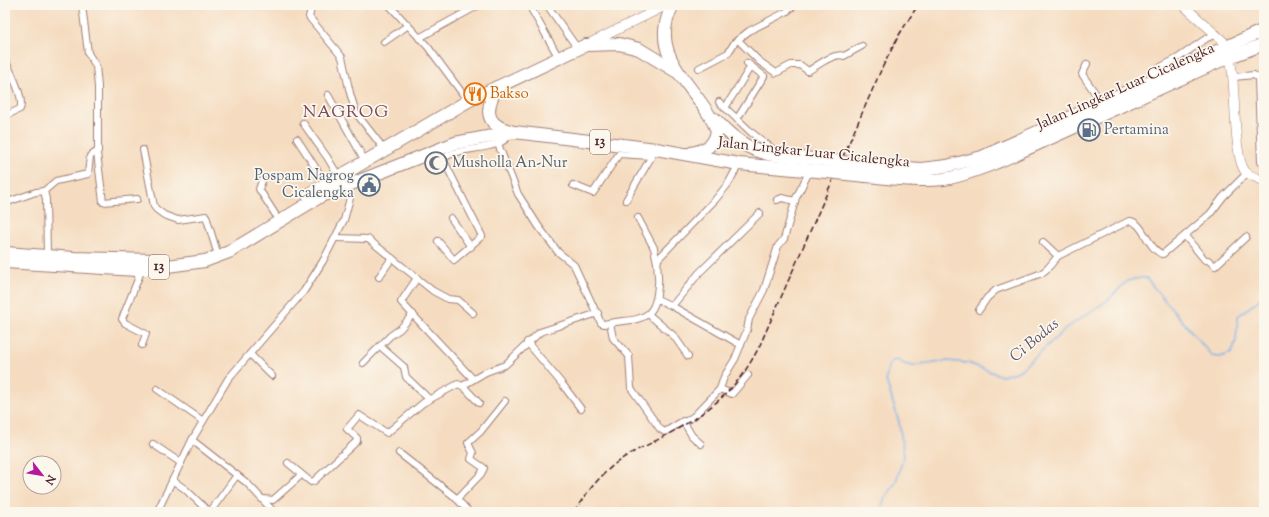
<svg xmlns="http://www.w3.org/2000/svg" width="1269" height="517" font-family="'Sorts Mill Goudy',serif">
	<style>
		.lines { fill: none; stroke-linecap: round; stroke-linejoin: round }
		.stream { stroke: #78b0e7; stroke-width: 1.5 }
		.street-casing { stroke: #a07e76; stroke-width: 8 }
		.secondary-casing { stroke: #a07e76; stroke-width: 10 }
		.highway-casing { stroke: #a07e76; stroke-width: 14 }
		.street { stroke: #fff; stroke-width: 6 }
		.secondary { stroke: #fff; stroke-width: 9 }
		.highway { stroke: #fff; stroke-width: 12 }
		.rail { stroke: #4a1f2b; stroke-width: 1.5; stroke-dasharray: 6 3; stroke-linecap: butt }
		.highway-bridge-casing { stroke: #a07e76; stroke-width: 14; stroke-linecap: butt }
		.highway-bridge { stroke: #fff; stroke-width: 12 }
		.labels { text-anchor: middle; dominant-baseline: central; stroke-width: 3.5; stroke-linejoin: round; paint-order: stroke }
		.shield { fill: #fbf7ec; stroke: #7f6065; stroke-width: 1 }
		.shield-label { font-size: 14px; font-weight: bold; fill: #4a1f2b }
		.street-label { font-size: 15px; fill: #4a1f2b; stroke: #fbf7ec }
		.food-label { font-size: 15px; fill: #c56008; stroke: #fbf7ec; text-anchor: start }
		.service-label { font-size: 15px; fill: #4e5e75; stroke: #fbf7ec; text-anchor: start }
		.worship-label { font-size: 15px; fill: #5b616d; stroke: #fbf7ec; text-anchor: start }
		.water-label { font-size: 16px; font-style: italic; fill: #5a526d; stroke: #fbf7ec }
		.quarter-label { font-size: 17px; letter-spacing: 1px; fill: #794c5f; stroke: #fbf7ec }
	</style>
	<rect width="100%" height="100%" fill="#fbf7ec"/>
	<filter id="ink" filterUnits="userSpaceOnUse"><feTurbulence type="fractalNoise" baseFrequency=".025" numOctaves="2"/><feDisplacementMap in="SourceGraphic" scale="8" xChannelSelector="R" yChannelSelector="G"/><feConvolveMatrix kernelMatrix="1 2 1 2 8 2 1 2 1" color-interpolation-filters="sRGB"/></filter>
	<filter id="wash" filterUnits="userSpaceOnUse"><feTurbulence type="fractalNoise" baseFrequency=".012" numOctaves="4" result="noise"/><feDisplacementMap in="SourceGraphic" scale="16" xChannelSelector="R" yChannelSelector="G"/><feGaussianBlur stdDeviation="0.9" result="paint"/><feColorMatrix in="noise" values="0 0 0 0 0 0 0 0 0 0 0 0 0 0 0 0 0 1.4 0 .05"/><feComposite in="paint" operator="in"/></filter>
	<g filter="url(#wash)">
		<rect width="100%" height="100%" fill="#f5dcc0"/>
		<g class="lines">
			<polyline class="stream" points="880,512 885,498 895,484 904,456 899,422 886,380 888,367 892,361 898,360 904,364 913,366 948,361 968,363 1002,376 1019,371 1068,327 1108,300 1127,281 1140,278 1146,278 1212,356 1220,357 1232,353 1236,340 1238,316 1264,296"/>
		</g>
	</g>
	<g filter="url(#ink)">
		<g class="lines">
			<g class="street-casing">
				<g id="street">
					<polyline points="312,5 309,17 342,57 350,93 356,113 384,149"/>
					<polyline points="389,5 428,47 468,101"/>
					<polyline points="529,5 559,58"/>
					<polyline points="547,5 578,49"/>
					<polyline points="419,38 479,5"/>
					<path d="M738 40 759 61 776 73 791 65H800L808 71C817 66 834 52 844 56L862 46"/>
					<polyline points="384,42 407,26"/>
					<path d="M5 60C10 70 25 99 20 109L5 116"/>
					<polyline points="1087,64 1082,74 1102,103"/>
					<polyline points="699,68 728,53 735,42 749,31 786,12 795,5"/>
					<polyline points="1234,77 1254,75 1258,78 1261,162"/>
					<polyline points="1153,80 1151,72 1178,58 1207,38 1217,34"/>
					<polyline points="328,95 365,161"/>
					<polyline points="719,102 752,133 778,153"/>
					<polyline points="725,108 751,66"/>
					<polyline points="737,119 764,76 747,63"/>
					<polyline points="297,139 326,184"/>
					<path d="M498 144 518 194 539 227 558 252 574 265 601 323 604 324C635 317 656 327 658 284 659 276 656 267 658 259L715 200 728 184 739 164"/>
					<polyline points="143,150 154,206 156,209 164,215 178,220 206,216 216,249"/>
					<polyline points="97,153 103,202 137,199"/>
					<polyline points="262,181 259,189 275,214"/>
					<polyline points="573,185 593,193 619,154 651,156"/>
					<polyline points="44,191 56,181 88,174 90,156 98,151 98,87 96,66 88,53 82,5"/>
					<polyline points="626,200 653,154"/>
					<polyline points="777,200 782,198 795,201"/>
					<polyline points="5,203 36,192 44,191 46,199 47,255"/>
					<polyline points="451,218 471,247"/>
					<polyline points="638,218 654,248 657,263"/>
					<polyline points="1185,236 1205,260 1208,260 1215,266 1246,237"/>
					<polyline points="336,238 368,239 433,291 448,299 458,300 473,313"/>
					<path d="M438 241 454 260 482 236 443 159C458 145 501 152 510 134"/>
					<polyline points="1043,242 1058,256"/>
					<polyline points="379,277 392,258"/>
					<polyline points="417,278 401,302 473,379"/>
					<polyline points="657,299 672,306 699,273 760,213"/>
					<polyline points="672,306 741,345"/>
					<path d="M979 310 987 298 996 290 1042 273 1048 268 1058 256 1129 221C1143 220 1148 251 1163 254L1210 214 1223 197 1247 173"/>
					<polyline points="648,314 674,336 688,356"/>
					<polyline points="610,323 613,338 629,356 631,388 660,429 665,432 683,421 692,436 701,444"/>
					<polyline points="527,342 563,385 581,409"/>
					<polyline points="142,345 146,334 125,323 122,319 142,269"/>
					<polyline points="380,346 404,367 406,377 429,399"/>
					<polyline points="250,354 272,376"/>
					<polyline points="363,363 390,336 400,329 413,314"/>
					<polyline points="157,389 203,421"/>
					<polyline points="720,389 732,394 748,375"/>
					<polyline points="479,403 464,387 464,385 486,372 505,365 540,332 598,313"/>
					<polyline points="685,422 694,416 720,389 724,377 735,359 747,330 749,319 764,290 778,246 784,239 796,198 810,170"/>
					<polyline points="153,444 181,463"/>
					<polyline points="399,453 455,497 469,512"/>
					<polyline points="300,473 311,482 314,481 357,441 357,438 347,429 359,415 387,433 423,403 458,384 464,387"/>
					<polyline points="172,480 185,489 209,512"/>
					<polyline points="263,499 273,500 299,477 300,473 288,463"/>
					<polyline points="457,499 481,474 484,468 471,459 473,453 468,443 481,431 505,401"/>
					<polyline points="157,512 192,440"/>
					<polyline points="210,512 237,475"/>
					<polyline points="274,512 247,483 192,440 228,379 304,291 323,261 344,220 350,198 348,192 327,157 303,123"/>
				</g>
			</g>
			<g class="secondary-casing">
				<g id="secondary">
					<polyline points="1183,5 1223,41"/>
					<polyline points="588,44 667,5"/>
					<path d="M1231 64C1236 87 1233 156 1245 171 1249 176 1258 178 1264 181"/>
				</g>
			</g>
			<g class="highway-casing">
				<g id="highway">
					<path d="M673 5C644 58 700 86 717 131 714 147 705 150 691 153"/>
					<path d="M497 87C486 107 483 125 511 131"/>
					<path d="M715 119C748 156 769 156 817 159"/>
					<polyline points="866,165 921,169 947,166 982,157 1264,30"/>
					<path d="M866 176C891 178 918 182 944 179 963 176 982 168 1000 161L1222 60 1264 44"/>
					<polyline points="308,195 468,101 586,45 619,44 639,49 679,73"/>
					<polyline points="5,253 74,258 155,260"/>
					<polyline points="5,262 137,270 205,261 229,252 321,196 455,143 514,132 656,149 739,164 817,171"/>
				</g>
			</g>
			<use href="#street" class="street"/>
			<use href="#secondary" class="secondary"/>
			<use href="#highway" class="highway"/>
			<path class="rail" d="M574 512C586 493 599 477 616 463 629 453 646 446 661 438 706 414 737 392 760 345L882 68 899 35 918 5"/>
			<g class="highway-bridge-casing">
				<g id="highway-bridge">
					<polyline points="817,159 866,165"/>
					<polyline points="817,171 866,176"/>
				</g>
			</g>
			<use href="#highway-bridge" class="highway-bridge"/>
		</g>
	</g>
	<defs>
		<g id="restaurant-ring" transform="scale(1.15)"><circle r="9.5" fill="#fbf7ec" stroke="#e8710a" stroke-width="1.5"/><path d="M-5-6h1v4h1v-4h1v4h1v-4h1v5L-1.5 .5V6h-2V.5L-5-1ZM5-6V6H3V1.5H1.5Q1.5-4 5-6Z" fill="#e8710a"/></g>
		<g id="fuel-ring" transform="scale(1.15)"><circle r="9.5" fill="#fbf7ec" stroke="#5c6f8a" stroke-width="1.5"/><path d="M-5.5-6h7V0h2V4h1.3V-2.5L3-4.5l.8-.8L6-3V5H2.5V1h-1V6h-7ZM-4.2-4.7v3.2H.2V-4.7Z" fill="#5c6f8a"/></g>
		<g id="mosque-ring" transform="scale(1.15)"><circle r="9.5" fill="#fbf7ec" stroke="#6b7280" stroke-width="1.5"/><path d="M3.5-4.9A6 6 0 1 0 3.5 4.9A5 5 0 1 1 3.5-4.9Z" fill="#6b7280"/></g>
		<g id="civic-ring" transform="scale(1.15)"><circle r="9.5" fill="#fbf7ec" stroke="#5c6f8a" stroke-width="1.5"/><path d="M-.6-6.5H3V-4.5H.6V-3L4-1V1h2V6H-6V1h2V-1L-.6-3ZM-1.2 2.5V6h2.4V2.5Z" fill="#5c6f8a"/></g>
	</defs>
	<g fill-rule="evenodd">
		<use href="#restaurant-ring" x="475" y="94"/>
		<use href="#fuel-ring" x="1089" y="130"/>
		<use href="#mosque-ring" x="436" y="163"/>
		<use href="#civic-ring" x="369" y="185"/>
	</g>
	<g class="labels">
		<g class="shield">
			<rect x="590" y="130" width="20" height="24" rx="3"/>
			<rect x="149" y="255" width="20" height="24" rx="3"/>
		</g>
		<g class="shield-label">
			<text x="600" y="142">13</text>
			<text x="159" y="267">13</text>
		</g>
		<g class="street-label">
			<text transform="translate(1126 87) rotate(-24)">Jalan Lingkar Luar Cicalengka</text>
			<text transform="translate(814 153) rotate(6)">Jalan Lingkar Luar Cicalengka</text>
		</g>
		<g class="food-label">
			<text x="490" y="94">Bakso</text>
		</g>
		<g class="service-label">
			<text x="1104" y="130">Pertamina</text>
			<text x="354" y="176" text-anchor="end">Pospam Nagrog<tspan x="354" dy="17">Cicalengka</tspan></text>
		</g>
		<g class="worship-label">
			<text x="452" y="163">Musholla An-Nur</text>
		</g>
		<g class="water-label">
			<text transform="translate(1035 341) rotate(-40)">Ci Bodas</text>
		</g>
		<g class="quarter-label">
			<text x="346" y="113">NAGROG</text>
		</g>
	</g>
	<rect width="1269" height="517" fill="none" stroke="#fbf7ec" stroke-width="20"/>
	<g transform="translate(42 475) rotate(121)"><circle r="19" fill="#fbf7ec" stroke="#b4a19f"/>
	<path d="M0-3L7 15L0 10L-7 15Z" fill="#b5179e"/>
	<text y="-6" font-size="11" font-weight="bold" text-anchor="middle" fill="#4a1f2b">N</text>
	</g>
</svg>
